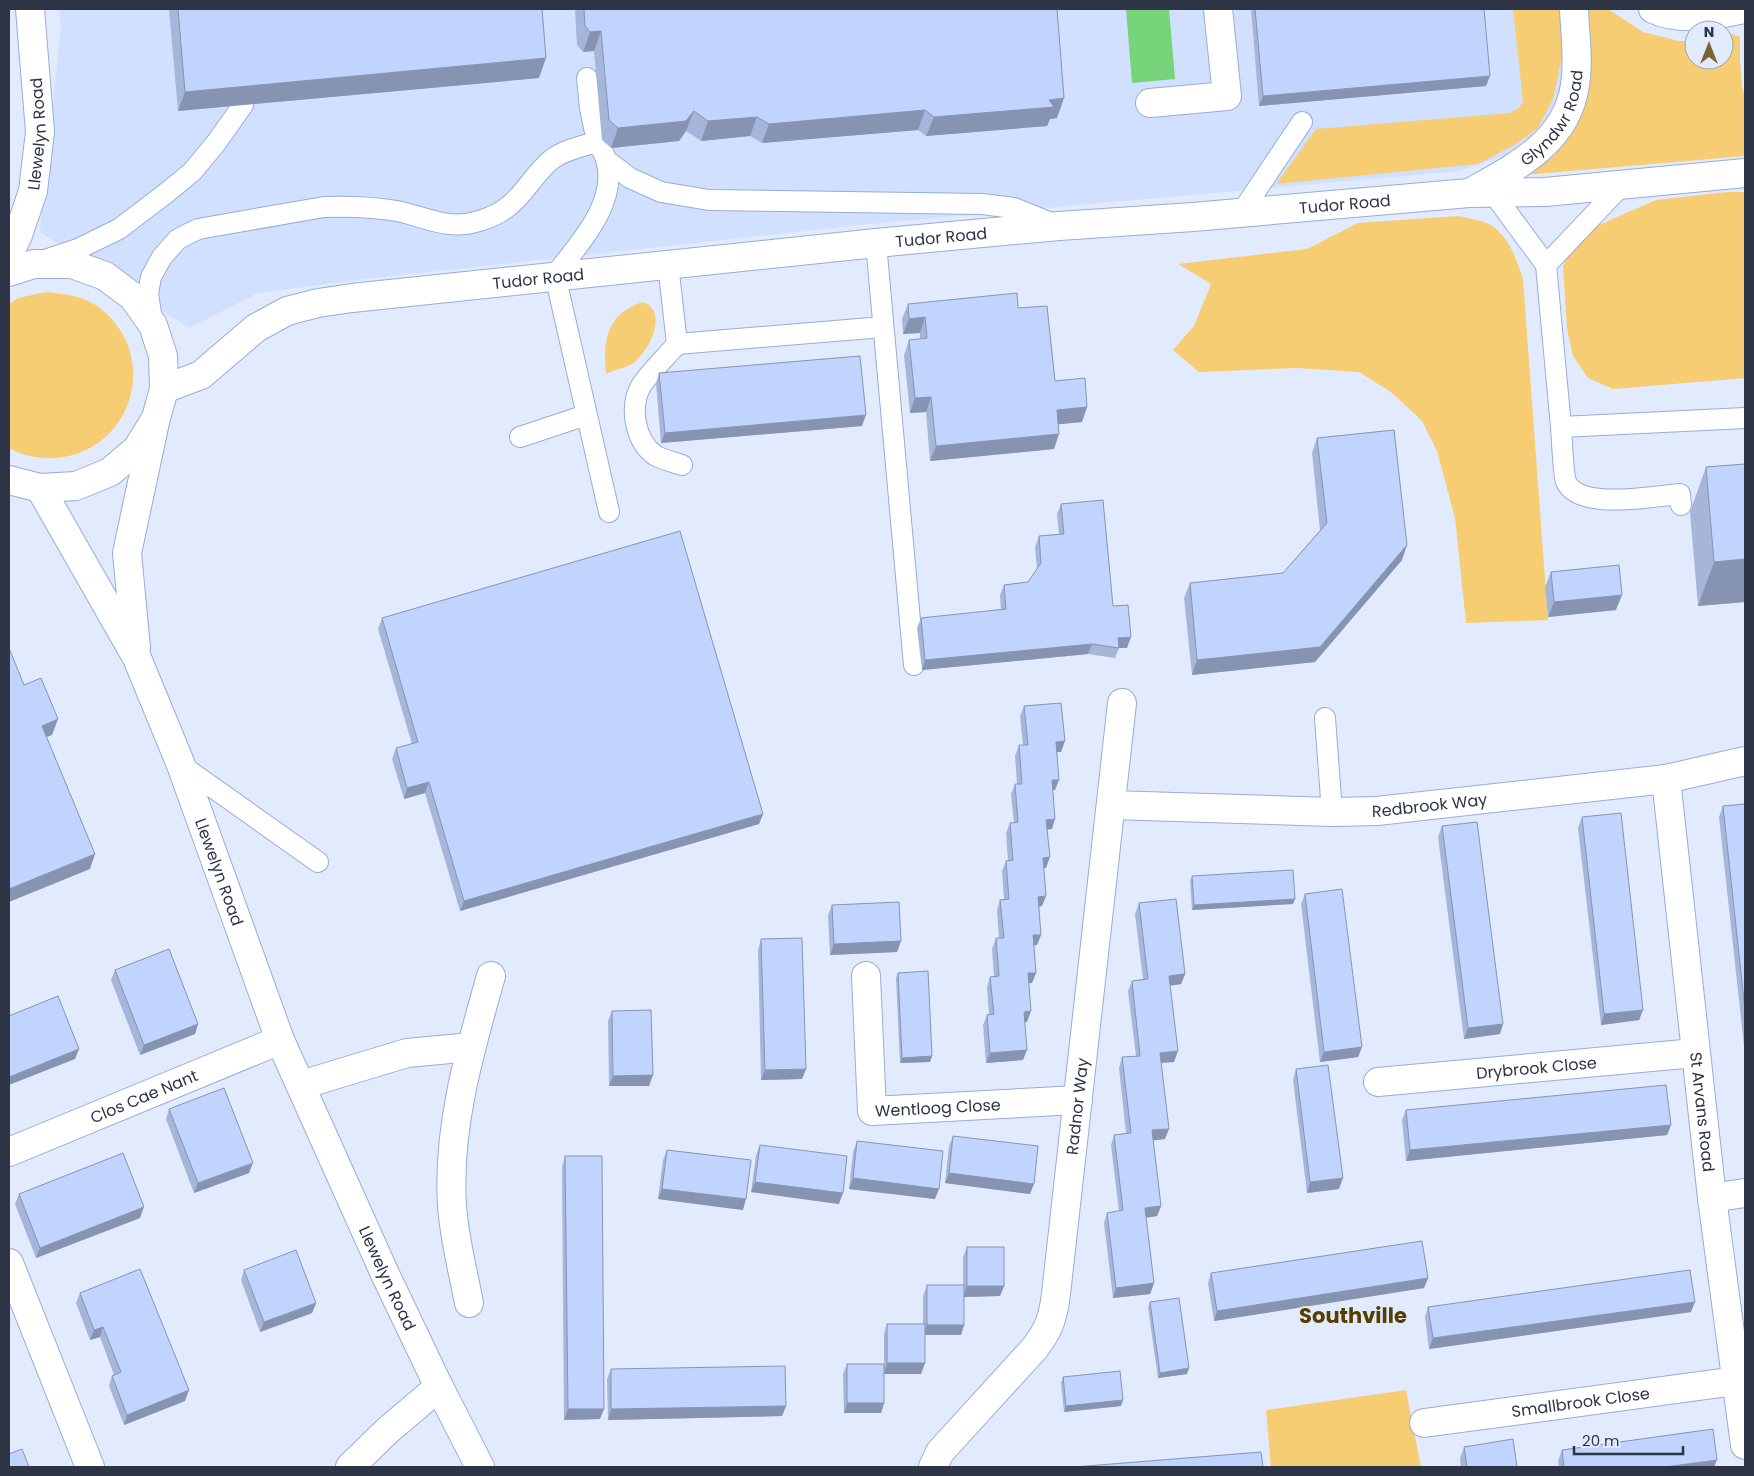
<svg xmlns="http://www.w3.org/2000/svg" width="1754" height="1476" font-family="Poppins,sans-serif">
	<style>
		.built { fill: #d1e0ff }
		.green { fill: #f7cd74 }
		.water { fill: #77d47a }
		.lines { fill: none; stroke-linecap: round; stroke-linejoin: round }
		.service-casing { stroke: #98acd7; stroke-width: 22 }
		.pedestrian-casing { stroke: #98acd7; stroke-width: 30 }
		.minor-casing { stroke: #98acd7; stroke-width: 30 }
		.tertiary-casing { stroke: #98acd7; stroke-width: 30 }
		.service { stroke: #fff; stroke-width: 20 }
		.pedestrian { stroke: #fff; stroke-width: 28 }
		.minor { stroke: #fff; stroke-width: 28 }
		.tertiary { stroke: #fff; stroke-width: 28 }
		.wall { fill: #a5b6da }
		.shaded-wall { fill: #8694b2 }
		.building { fill: #c0d4fe; stroke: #8694b2 }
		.labels { text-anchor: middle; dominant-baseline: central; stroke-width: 4; stroke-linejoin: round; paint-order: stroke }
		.street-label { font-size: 16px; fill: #2c3445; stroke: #e2ebfe }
		.district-label { font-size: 21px; font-weight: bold; fill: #563e00; stroke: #e2ebfe }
	</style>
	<rect width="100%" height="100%" fill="#e2ebfe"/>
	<polygon class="built" points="59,9 1564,9 1565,73 1549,122 1507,155 1459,171 880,223 356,280 258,293 189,328 40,232 61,25"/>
	<g class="green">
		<polygon points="1513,9 1560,9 1563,52 1553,99 1538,128 1514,145 1478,164 1276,184 1316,129 1510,113 1519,108 1523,102"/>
		<polygon points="1585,9 1608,9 1643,32 1679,41 1694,41 1694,60 1724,60 1724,36 1732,34 1740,37 1740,60 1742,87 1745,97 1745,156 1524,175 1554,156 1564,142 1578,114"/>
		<polygon points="1727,192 1745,192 1745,378 1613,389 1588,378 1573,356 1567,329 1563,266 1571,246 1601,224 1656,200"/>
		<path d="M1457 216C1466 218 1476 219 1484 222 1507 230 1516 258 1523 279L1548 620 1466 623 1455 518 1437 451 1422 421 1391 392 1359 372 1296 368 1199 372 1173 350 1194 326 1211 284 1178 264 1307 249 1358 223Z"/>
		<path d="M46 292C65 294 84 296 100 308 161 356 133 451 56 458 40 459 23 456 9 448V304L18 298Z"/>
		<path d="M642 302C670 310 649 353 632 364 624 368 614 370 606 374 603 340 606 315 642 302Z"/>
		<polygon points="1406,1390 1421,1467 1271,1467 1266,1410"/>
	</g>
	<polygon class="water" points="1126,9 1169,9 1175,79 1132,83"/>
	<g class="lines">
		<g class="service-casing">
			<g id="service">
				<polyline points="587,78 590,108 597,142"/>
				<polyline points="606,160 630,178 661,192 709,200 982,204 1014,208 1056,225"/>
				<polyline points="1493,193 1546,265 1561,427 1745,418"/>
				<polyline points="1241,213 1302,122"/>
				<polyline points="876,243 914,665"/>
				<polyline points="48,259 78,249 119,229 165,194 192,172 216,143 243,105"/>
				<path d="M668 264 677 344C667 356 649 373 641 386 629 407 635 442 656 456 664 460 674 462 682 465"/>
				<polyline points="1546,265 1622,185"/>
				<path d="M152 321 148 293 151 277 162 257 178 239 198 229 324 207C349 206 373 207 397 211 426 217 448 231 479 221 489 218 502 212 510 205 524 194 536 172 551 160 563 150 583 146 597 142 600 147 604 153 606 159 619 202 579 244 555 275L609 512"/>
				<polyline points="677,344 883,327"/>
				<path d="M1561 427C1562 438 1563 474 1566 482 1580 511 1653 496 1680 494L1681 505"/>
				<polyline points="520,437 586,415"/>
				<polyline points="1325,718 1332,812"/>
				<polyline points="181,765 318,862"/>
			</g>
		</g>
		<g class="pedestrian-casing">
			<polyline id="pedestrian" points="1150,103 1227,96 1218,9"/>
		</g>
		<g class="minor-casing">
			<g id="minor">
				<path id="s1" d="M40 488 137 658 181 765 280 1040 385 1274 439 1387 480 1467"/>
				<polyline points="136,648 127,553 155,422"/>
				<path id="s2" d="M1666 779 1712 1198 1745 1445"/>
				<path id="s3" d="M1111 805 1332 812 1377 811 1666 779 1745 761"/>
				<path id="s4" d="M866 976 872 1111 1078 1100"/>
				<path id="s5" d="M1378 1082 1695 1053"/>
				<polyline points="301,1085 407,1053 471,1047"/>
				<path id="s6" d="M9 1152 280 1040"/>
				<polyline points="1712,1198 1745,1193"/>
				<polyline points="9,1263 90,1467"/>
				<path d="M469 1303C463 1271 454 1238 452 1205 447 1128 470 1050 491 976"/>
				<path id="s7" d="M1424 1423 1736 1381"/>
				<polyline points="350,1467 388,1430 439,1387"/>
				<path id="s8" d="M933 1467 940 1452 1034 1349C1049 1330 1053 1318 1056 1294L1122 703"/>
			</g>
		</g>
		<g class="tertiary-casing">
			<g id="tertiary">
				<path d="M1653 9C1681 22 1716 15 1744 9"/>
				<path id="s9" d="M1471 192C1516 167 1567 142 1575 85 1579 60 1575 34 1574 9"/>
				<path id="s10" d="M9 254 18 235 33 191 40 132 30 9"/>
				<polyline points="9,272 34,264 72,264 105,276 133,297 153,325 163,356 164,389 156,418 137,449 110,472 76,486 40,488 9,480"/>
				<path id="s11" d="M164 389 201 375 256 328 287 311 318 303 352 298 876 243 1059 226 1193 217 1469 193 1545 192 1745 173"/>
			</g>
		</g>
		<use href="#service" class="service"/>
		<use href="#pedestrian" class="pedestrian"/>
		<use href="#minor" class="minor"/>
		<use href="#tertiary" class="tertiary"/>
	</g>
	<g class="wall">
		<polygon points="169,9 542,9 539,78 178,111"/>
		<polygon points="575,9 1057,9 1057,118 1050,119 1047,126 926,136 918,130 762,143 750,136 701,141 686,131 679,141 611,148 602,140 594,51 583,52 577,45"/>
		<polygon points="1251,9 1484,9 1486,86 1259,106"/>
		<polygon points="908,304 1018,308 1055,381 1087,407 1082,422 1058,424 1054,449 930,461 926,412 910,413 904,355 909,340 920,339 920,333 903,334 902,319"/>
		<polygon points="659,373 862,426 661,443 656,383"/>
		<polygon points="1317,438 1402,560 1315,662 1192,675 1184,598 1190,583 1283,573 1320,530 1312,453"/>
		<polygon points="1745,464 1745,602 1698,606 1690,512 1706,467"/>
		<polygon points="1061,504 1113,606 1127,648 1119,648 1115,658 1088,654 922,670 917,628 921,618 1001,610 1000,595 1004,585 1028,582 1037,569 1035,547 1039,536 1059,534 1057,514"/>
		<polygon points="1551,572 1616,610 1548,617 1545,587"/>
		<polygon points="382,618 763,814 759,824 460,911 425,793 404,799 392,759 396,748 412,744 378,629"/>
		<polygon points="1024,706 1061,752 1057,752 1055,790 1053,790 1052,829 1047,829 1046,868 1044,868 1042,906 1039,907 1041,935 1037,945 1034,945 1036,973 1032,983 1028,983 1027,1022 1025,1022 1023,1060 986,1063 983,1025 987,1015 989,1015 987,987 990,977 994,976 992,949 996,938 999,938 997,910 1000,900 1004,899 1002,871 1006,861 1008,861 1006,833 1010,823 1014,823 1011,794 1015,784 1017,784 1015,756 1019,745 1023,745 1020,716"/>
		<polygon points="1745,804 1745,1055 1719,817 1723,806"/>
		<polygon points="1582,817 1643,1010 1639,1020 1601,1025 1578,828"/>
		<polygon points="1442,826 1500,1034 1464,1039 1438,837"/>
		<polygon points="1192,876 1293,904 1192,910 1190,881"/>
		<polygon points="1305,894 1362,1047 1358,1057 1320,1062 1301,904"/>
		<polygon points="1139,903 1185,974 1181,984 1170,986 1174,1062 1161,1063 1165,1139 1153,1140 1161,1206 1157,1216 1146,1218 1154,1283 1150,1294 1113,1298 1104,1223 1107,1213 1119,1211 1111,1145 1114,1135 1126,1133 1119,1068 1122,1057 1136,1056 1128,991 1132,981 1143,979 1135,914"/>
		<polygon points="832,905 901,941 897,952 830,955 828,915"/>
		<polygon points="761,939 806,1069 802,1079 761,1080 758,950"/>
		<polygon points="115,970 198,1024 195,1034 140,1055 111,980"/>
		<polygon points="898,973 932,1056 930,1062 900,1063 896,978"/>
		<polygon points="612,1011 649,1086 609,1086 608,1021"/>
		<polygon points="1296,1069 1339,1189 1307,1193 1293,1080"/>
		<polygon points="169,1109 249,1173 194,1193 166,1119"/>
		<polygon points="1406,1110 1671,1125 1667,1135 1406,1161 1402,1120"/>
		<polygon points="953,1136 1030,1194 945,1183 949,1146"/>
		<polygon points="857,1141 935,1199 849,1189 853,1152"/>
		<polygon points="760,1145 839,1204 751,1192 756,1155"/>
		<polygon points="667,1150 743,1210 658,1199 663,1160"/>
		<polygon points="565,1156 600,1419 564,1420 562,1167"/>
		<polygon points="19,1194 140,1218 36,1258 15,1204"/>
		<polygon points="967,1247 1004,1286 1000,1296 964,1297 964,1325 961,1335 925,1335 925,1363 921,1374 884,1374 884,1403 881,1413 844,1413 843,1374 847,1364 884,1364 884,1334 887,1324 923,1324 923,1296 927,1285 963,1285 963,1257"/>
		<polygon points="244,1270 316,1303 312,1313 260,1332 241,1280"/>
		<polygon points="1211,1273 1428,1278 1424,1288 1214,1321 1208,1283"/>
		<polygon points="80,1293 185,1401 124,1425 109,1386 112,1376 114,1375 100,1337 90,1340 76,1303"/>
		<polygon points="1150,1302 1187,1374 1158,1378 1148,1308"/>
		<polygon points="1428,1307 1691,1312 1429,1349 1425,1317"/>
		<polygon points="611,1369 786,1406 782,1416 608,1420 607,1379"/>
		<polygon points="1063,1377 1121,1406 1064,1412 1061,1383"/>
		<polygon points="1464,1447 1517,1467 1461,1467 1460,1458"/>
		<polygon points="1562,1450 1714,1467 1559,1467 1558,1461"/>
	</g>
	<g class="shaded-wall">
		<polygon points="601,31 594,51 583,52 590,32"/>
		<polygon points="546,58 539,78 178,111 185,92"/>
		<polygon points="1490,76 1486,86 1259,106 1263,96"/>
		<polygon points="1064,98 1057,118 1050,119 1047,126 926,136 934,117 1049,100"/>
		<polygon points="925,110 918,130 762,143 769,124"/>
		<polygon points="694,111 686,131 679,141 611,148 618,128"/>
		<polygon points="757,117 750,136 701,141 708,121"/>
		<polygon points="925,317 920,333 903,334 909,319"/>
		<polygon points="931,397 926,412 910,413 915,398"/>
		<polygon points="1087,407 1082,422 1052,425 1057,410"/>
		<polygon points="866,415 862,426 661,443 665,433"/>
		<polygon points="1059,434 1054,449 930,461 936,446"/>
		<polygon points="1407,545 1402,560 1315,662 1192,675 1197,660"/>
		<polygon points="1745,559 1745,602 1698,606 1714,562"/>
		<polygon points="1622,595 1616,610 1548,617 1554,602"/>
		<polygon points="1131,637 1127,648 1119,648 1118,638"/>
		<polygon points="1092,644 1088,654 922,670 925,660"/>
		<polygon points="58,719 52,735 37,741 42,726"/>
		<polygon points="1065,741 1061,752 1052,752 1056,742"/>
		<polygon points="1052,780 1059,780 1055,790 1048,791"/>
		<polygon points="429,782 425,793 404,799 407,788"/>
		<polygon points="763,814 759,824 460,911 464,901"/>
		<polygon points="1055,819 1052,829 1043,830 1046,820"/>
		<polygon points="95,854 90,869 9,902 9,889"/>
		<polygon points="1050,857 1046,868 1039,868 1043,858"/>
		<polygon points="1046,896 1042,906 1034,907 1038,897"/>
		<polygon points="1295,899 1293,904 1192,910 1194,905"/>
		<polygon points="1033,935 1041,935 1037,945 1029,946"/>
		<polygon points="901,941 897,952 830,955 834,944"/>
		<polygon points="1028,973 1036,973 1032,983 1024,984"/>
		<polygon points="1185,974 1181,984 1165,986 1169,976"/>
		<polygon points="1643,1010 1639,1020 1601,1025 1604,1014"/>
		<polygon points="1031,1011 1027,1022 1020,1022 1024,1012"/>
		<polygon points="198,1024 195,1034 140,1055 144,1045"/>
		<polygon points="1503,1024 1500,1034 1464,1039 1468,1028"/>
		<polygon points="1362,1047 1358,1057 1320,1062 1324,1052"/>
		<polygon points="79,1049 75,1059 9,1085 9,1077"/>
		<polygon points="1027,1050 1023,1060 986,1063 990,1053"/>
		<polygon points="1178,1051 1174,1062 1156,1063 1160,1053"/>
		<polygon points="932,1056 930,1062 900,1063 902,1058"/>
		<polygon points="806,1069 802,1079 761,1080 765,1070"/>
		<polygon points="653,1075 649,1086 609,1086 613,1076"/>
		<polygon points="1671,1125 1667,1135 1406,1161 1410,1150"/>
		<polygon points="1169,1129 1165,1139 1148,1141 1152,1130"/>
		<polygon points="253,1163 249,1173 194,1193 198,1183"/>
		<polygon points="949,1173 1034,1184 1030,1194 945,1183"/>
		<polygon points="853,1178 939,1189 935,1199 849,1189"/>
		<polygon points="1343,1178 1339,1189 1307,1193 1310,1182"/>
		<polygon points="755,1182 843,1193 839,1204 751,1192"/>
		<polygon points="662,1189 746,1199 743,1210 658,1199"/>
		<polygon points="1161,1206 1157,1216 1141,1218 1145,1208"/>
		<polygon points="144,1207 140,1218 36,1258 40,1248"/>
		<polygon points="1428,1278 1424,1288 1214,1321 1217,1311"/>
		<polygon points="1154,1283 1150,1294 1113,1298 1116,1288"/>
		<polygon points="967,1286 1004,1286 1000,1296 963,1297"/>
		<polygon points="1695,1302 1691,1312 1429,1349 1433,1338"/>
		<polygon points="316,1303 312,1313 260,1332 264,1322"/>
		<polygon points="927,1325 964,1325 961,1335 923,1335"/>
		<polygon points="103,1327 100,1337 90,1340 94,1330"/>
		<polygon points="887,1363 925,1363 921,1374 884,1374"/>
		<polygon points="1189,1368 1187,1374 1158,1378 1160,1373"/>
		<polygon points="189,1390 185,1401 124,1425 127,1415"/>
		<polygon points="1123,1400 1121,1406 1064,1412 1066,1406"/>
		<polygon points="847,1403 884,1403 881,1413 844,1413"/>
		<polygon points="786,1406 782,1416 608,1420 611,1409"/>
		<polygon points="568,1409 604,1409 600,1419 564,1420"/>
		<polygon points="1717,1460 1714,1467 1665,1467"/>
	</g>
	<g class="building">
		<polygon points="178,9 542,9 546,58 185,92"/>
		<polygon points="584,9 1057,9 1064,98 1049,100 1054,107 934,117 925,110 769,124 757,117 708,121 694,111 686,121 618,128 609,120 601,31 590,32 585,26"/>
		<polygon points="1255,9 1484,9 1490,76 1263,96"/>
		<polygon points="1017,293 1018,308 1047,306 1055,381 1085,378 1087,407 1057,410 1059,434 936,446 931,397 915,398 909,340 927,338 925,317 909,319 908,304"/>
		<polygon points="860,356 866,415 665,433 659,373"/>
		<polygon points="1394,430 1407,545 1320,647 1197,660 1190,583 1283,573 1327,523 1317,438"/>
		<polygon points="1745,464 1745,559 1714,562 1706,467"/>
		<polygon points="1103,500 1113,606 1128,605 1131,637 1118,638 1119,648 1092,644 925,660 921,618 1006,609 1004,585 1028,582 1041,563 1039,536 1064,534 1061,504"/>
		<polygon points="680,531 763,814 464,901 429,782 407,788 396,748 418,742 382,618"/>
		<polygon points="1619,565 1622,595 1554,602 1551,572"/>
		<polygon points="9,648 24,685 41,678 58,719 42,726 95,854 9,889"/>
		<polygon points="1061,703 1065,741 1056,742 1059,780 1052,780 1055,819 1046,820 1050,857 1043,858 1046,896 1038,897 1041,935 1033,935 1036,973 1028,973 1031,1011 1024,1012 1027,1050 990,1053 987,1015 994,1014 990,977 999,976 996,938 1004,938 1000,900 1009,899 1006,861 1013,860 1010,823 1018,822 1015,784 1022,784 1019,745 1028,745 1024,706"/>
		<polygon points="1745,804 1745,1010 1723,806"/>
		<polygon points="1621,813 1643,1010 1604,1014 1582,817"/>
		<polygon points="1477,822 1503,1024 1468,1028 1442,826"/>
		<polygon points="1293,870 1295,899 1194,905 1192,876"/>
		<polygon points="1342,889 1362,1047 1324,1052 1305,894"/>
		<polygon points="1176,899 1185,974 1169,976 1178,1051 1160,1053 1169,1129 1152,1130 1161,1206 1145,1208 1154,1283 1116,1288 1107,1213 1123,1210 1114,1135 1131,1133 1122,1057 1140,1056 1132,981 1148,979 1139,903"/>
		<polygon points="899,902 901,941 834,944 832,905"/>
		<polygon points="802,938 806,1069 765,1070 761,939"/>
		<polygon points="169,949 198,1024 144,1045 115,970"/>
		<polygon points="928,971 932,1056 902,1058 898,973"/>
		<polygon points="58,996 79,1049 9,1077 9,1016"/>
		<polygon points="651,1010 653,1075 613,1076 612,1011"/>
		<polygon points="1328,1065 1343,1178 1310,1182 1296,1069"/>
		<polygon points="1666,1085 1671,1125 1410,1150 1406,1110"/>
		<polygon points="224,1088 253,1163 198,1183 169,1109"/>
		<polygon points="953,1136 1038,1146 1034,1184 949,1173"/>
		<polygon points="857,1141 943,1151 939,1189 853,1178"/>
		<polygon points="760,1145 847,1156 843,1193 755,1182"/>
		<polygon points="667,1150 751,1160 746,1199 662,1189"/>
		<polygon points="123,1153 144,1207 40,1248 19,1194"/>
		<polygon points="565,1156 602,1156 604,1409 568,1409"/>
		<polygon points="1422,1241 1428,1278 1217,1311 1211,1273"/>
		<rect x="967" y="1247" width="37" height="39"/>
		<polygon points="296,1250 316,1303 264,1322 244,1270"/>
		<polygon points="140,1269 189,1390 127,1415 112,1376 121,1372 103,1327 94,1330 80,1293"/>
		<polygon points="1690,1270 1695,1302 1433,1338 1428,1307"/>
		<rect x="927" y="1285" width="37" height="40"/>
		<polygon points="1179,1298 1189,1368 1160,1373 1150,1302"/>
		<rect x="887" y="1324" width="38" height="39"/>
		<rect x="847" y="1364" width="37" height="39"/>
		<polygon points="785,1366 786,1406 611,1409 611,1369"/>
		<polygon points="1120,1371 1123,1400 1066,1406 1063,1377"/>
		<polygon points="1713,1429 1717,1460 1665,1467 1564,1467 1562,1450"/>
		<polygon points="1513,1439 1517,1467 1467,1467 1464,1447"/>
		<polygon points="22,1449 29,1467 9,1467 9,1454"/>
		<polygon points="1261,1452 1263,1467 1074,1467"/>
	</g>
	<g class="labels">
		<g class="street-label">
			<text stroke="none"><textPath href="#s9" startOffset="115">Glyndwr Road</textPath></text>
			<text stroke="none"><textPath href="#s10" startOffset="125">Llewelyn Road</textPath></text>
			<text stroke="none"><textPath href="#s11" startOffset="1211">Tudor Road</textPath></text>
			<text stroke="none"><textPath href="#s11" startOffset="806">Tudor Road</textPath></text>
			<text stroke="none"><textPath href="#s11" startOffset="401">Tudor Road</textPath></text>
			<text stroke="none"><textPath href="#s3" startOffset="319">Redbrook Way</textPath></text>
			<text stroke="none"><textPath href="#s1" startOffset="425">Llewelyn Road</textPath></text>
			<text stroke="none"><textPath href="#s5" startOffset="159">Drybrook Close</textPath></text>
			<text stroke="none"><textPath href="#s6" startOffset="146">Clos Cae Nant</textPath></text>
			<text stroke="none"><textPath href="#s4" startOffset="201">Wentloog Close</textPath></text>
			<text stroke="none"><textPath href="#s8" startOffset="405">Radnor Way</textPath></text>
			<text stroke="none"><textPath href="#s2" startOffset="335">St Arvans Road</textPath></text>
			<text stroke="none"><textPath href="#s1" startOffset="865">Llewelyn Road</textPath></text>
			<text stroke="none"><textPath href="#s7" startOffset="158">Smallbrook Close</textPath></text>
		</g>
		<g class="district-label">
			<text x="1353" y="1315">Southville</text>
		</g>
	</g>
	<rect width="1754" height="1476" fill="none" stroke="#2c3445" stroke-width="20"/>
	<g transform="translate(1709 45)"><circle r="24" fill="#e2ebfe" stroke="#99a2b4"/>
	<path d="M0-4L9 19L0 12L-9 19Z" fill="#7a6433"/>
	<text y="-8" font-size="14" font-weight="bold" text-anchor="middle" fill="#2c3445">N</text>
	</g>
	<path d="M1574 1446v8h109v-8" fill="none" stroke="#2c3445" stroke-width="2.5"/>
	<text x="1582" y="1446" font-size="15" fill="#2c3445" stroke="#e2ebfe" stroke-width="4" paint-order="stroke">20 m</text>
</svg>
